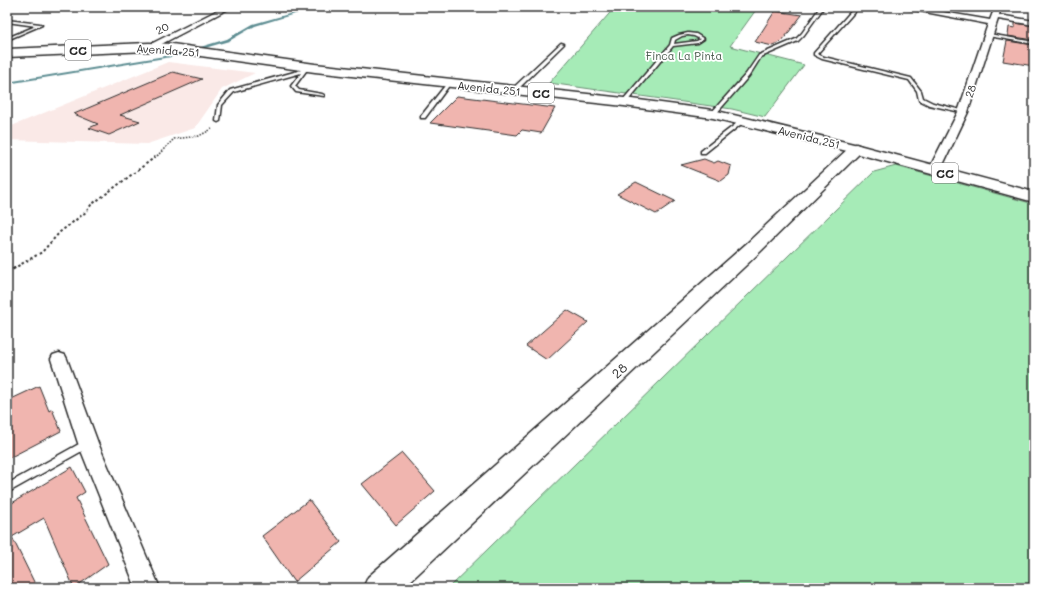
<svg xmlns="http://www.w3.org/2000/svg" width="1041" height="595" font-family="Mali,sans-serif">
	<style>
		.built { fill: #fae9e7 }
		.green { fill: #a6ebb7; stroke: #688b71 }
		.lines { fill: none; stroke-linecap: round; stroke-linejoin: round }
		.stream { fill: #5d8d92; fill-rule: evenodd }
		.building { fill: #f0b5af; stroke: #2b2b2b }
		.lane-casing { stroke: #2b2b2b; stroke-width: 3 }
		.street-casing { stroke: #2b2b2b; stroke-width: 3 }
		.secondary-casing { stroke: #2b2b2b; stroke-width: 3 }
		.primary-casing { stroke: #2b2b2b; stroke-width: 3 }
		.path-far2 { stroke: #2b2b2b; stroke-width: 1.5; stroke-dasharray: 1.5 1.5; stroke-linecap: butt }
		.path-far1 { stroke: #2b2b2b; stroke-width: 2; stroke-dasharray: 2.5 2.5; stroke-linecap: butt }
		.path { stroke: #2b2b2b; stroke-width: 2.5; stroke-dasharray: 3 3; stroke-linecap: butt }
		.lane { fill: #fff; fill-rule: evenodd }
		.street { fill: #fff; fill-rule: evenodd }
		.secondary { fill: #fff; fill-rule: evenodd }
		.primary { fill: #fff; fill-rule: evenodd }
		.labels { text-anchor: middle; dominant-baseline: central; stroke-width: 3.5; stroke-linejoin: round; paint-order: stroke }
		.far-street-label { font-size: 11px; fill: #2b2b2b; stroke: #fff }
		.far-park-label { font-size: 11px; fill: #4a5b4e; stroke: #fff }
		.shield { fill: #fff; stroke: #6b6b6b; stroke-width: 1 }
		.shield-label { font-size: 12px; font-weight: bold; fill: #2b2b2b }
		.street-label { font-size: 13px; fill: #2b2b2b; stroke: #fff }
	</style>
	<rect width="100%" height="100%" fill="#fff"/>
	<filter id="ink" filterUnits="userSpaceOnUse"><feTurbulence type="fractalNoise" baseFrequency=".025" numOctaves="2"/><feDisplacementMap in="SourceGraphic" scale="8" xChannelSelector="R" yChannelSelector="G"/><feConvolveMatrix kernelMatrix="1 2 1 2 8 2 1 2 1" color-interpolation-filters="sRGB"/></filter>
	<g filter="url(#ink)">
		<polygon class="built" points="168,62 255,73 222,89 195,128 147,144 7,140 7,128"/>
		<g class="green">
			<polygon points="615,7 758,7 730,46 804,65 765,117 732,109 549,83"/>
			<polygon points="896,166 1034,204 1034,588 448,588 874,172"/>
		</g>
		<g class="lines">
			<polygon class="stream" points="314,7 318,7 255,26 229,41 177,56 7,84 7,82 177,54 227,39 253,24"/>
		</g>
		<g class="building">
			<polygon points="775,11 802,15 782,41 773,46 755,42"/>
			<polygon points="1015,23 1034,26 1034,40 1008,36 1009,27 1015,28"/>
			<polygon points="1007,41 1034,45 1034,66 1003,61"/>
			<polygon points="173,72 202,79 120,115 140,121 109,135 89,128 98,124 74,114"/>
			<polygon points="457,96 555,108 541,133 522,130 517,135 430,123"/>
			<polygon points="704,159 714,163 718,161 731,166 729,175 721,181 681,165"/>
			<polygon points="636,182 675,201 656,214 617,194"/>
			<polygon points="567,310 588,322 547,360 526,346"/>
			<polygon points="39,386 49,411 52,409 61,431 7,459 7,401"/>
			<polygon points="402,453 435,491 396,525 362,484"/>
			<polygon points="72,467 85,492 76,498 108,564 74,588 44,518 12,537 37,588 7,588 7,506"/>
			<polygon points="309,500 341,542 294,582 262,536"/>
		</g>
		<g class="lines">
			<g class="lane-casing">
				<g id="lane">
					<polygon points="820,7 824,7 804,35 798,41 761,57 749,76 715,115 711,115 711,113 746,74 759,55 796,39 802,33"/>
					<polygon points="855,7 859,7 817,54 824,57 911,78 921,91 923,98 933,103 965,111 965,113 929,105 919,100 917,91 909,80 822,59 814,55 814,53"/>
					<polygon points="7,20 40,24 42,25 7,40 7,38 36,26 7,22"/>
					<path d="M688 33 696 34 704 39 698 43 673 46 626 103H622V101L670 45 672 38 679 35ZM688 35 694 36 700 39 697 41 674 44 675 40 682 36Z"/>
					<polygon points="989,34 1034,42 1034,44 988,36"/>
					<polygon points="561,43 564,44 516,91 512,91 512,89"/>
					<polygon points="312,67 315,68 306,71 295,86 299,90 322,94 324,95 324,96 296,92 291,86 301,73 234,92 222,105 220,121 218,122 216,121 218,105 230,90"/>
					<polygon points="448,82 451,83 425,118 421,118 421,116"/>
					<polygon points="741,120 745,121 705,153 701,153 701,151"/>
					<polygon points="88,439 91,440 92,443 91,446 7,493 7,484"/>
				</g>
			</g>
			<g class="street-casing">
				<g id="street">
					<polygon points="224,7 232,7 152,49 145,47"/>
					<polygon points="899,7 914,7 990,20 995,7 1001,7 999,15 1034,21 1034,25 998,19 968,112 940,171 934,174 928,171 958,112 988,24"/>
					<polygon points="59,353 65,355 67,359 98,443 160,588 136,588 78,443 51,359 53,355"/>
				</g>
			</g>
			<g class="secondary-casing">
				<polygon id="secondary" points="856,144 861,146 864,149 861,152 760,252 403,588 363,588 368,577 746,244 851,146"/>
			</g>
			<g class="primary-casing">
				<polygon id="primary" points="149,43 172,44 315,64 624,98 713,110 862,146 1034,192 1034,202 851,152 713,118 624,106 315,72 172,52 149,51 7,57 7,49"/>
			</g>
			<polyline class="path-far2" points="157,156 174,139 199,136 212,129"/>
			<polyline class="path-far1" points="13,269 42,252 60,232 86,212 91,205 158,155"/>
			<polyline class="path" points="7,272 15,268"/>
			<use href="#lane" class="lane"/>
			<use href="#street" class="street"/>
			<use href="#secondary" class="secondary"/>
			<use href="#primary" class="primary"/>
		</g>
	</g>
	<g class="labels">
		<g class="far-street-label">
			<text transform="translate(162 28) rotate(-27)">20</text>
			<text transform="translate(168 50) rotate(4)">Avenida 251</text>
			<text transform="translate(489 88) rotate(6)">Avenida 251</text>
			<text transform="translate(970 91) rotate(-71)">28</text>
			<text transform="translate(809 137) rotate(14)">Avenida 251</text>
		</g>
		<g class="far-park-label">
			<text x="684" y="55">Finca La Pinta</text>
		</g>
		<g class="shield">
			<rect x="65" y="40" width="26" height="20" rx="3"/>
			<rect x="528" y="83" width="26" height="20" rx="3"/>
			<rect x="932" y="163" width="26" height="20" rx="3"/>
		</g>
		<g class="shield-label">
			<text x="78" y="50">CC</text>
			<text x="541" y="93">CC</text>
			<text x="945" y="173">CC</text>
		</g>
		<g class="street-label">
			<text transform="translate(619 370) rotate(-42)">28</text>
		</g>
	</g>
	<rect width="1041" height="595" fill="none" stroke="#fff" stroke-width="24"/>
	<rect x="12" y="12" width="1017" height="571" fill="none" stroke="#2b2b2b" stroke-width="1.5" filter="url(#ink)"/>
</svg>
